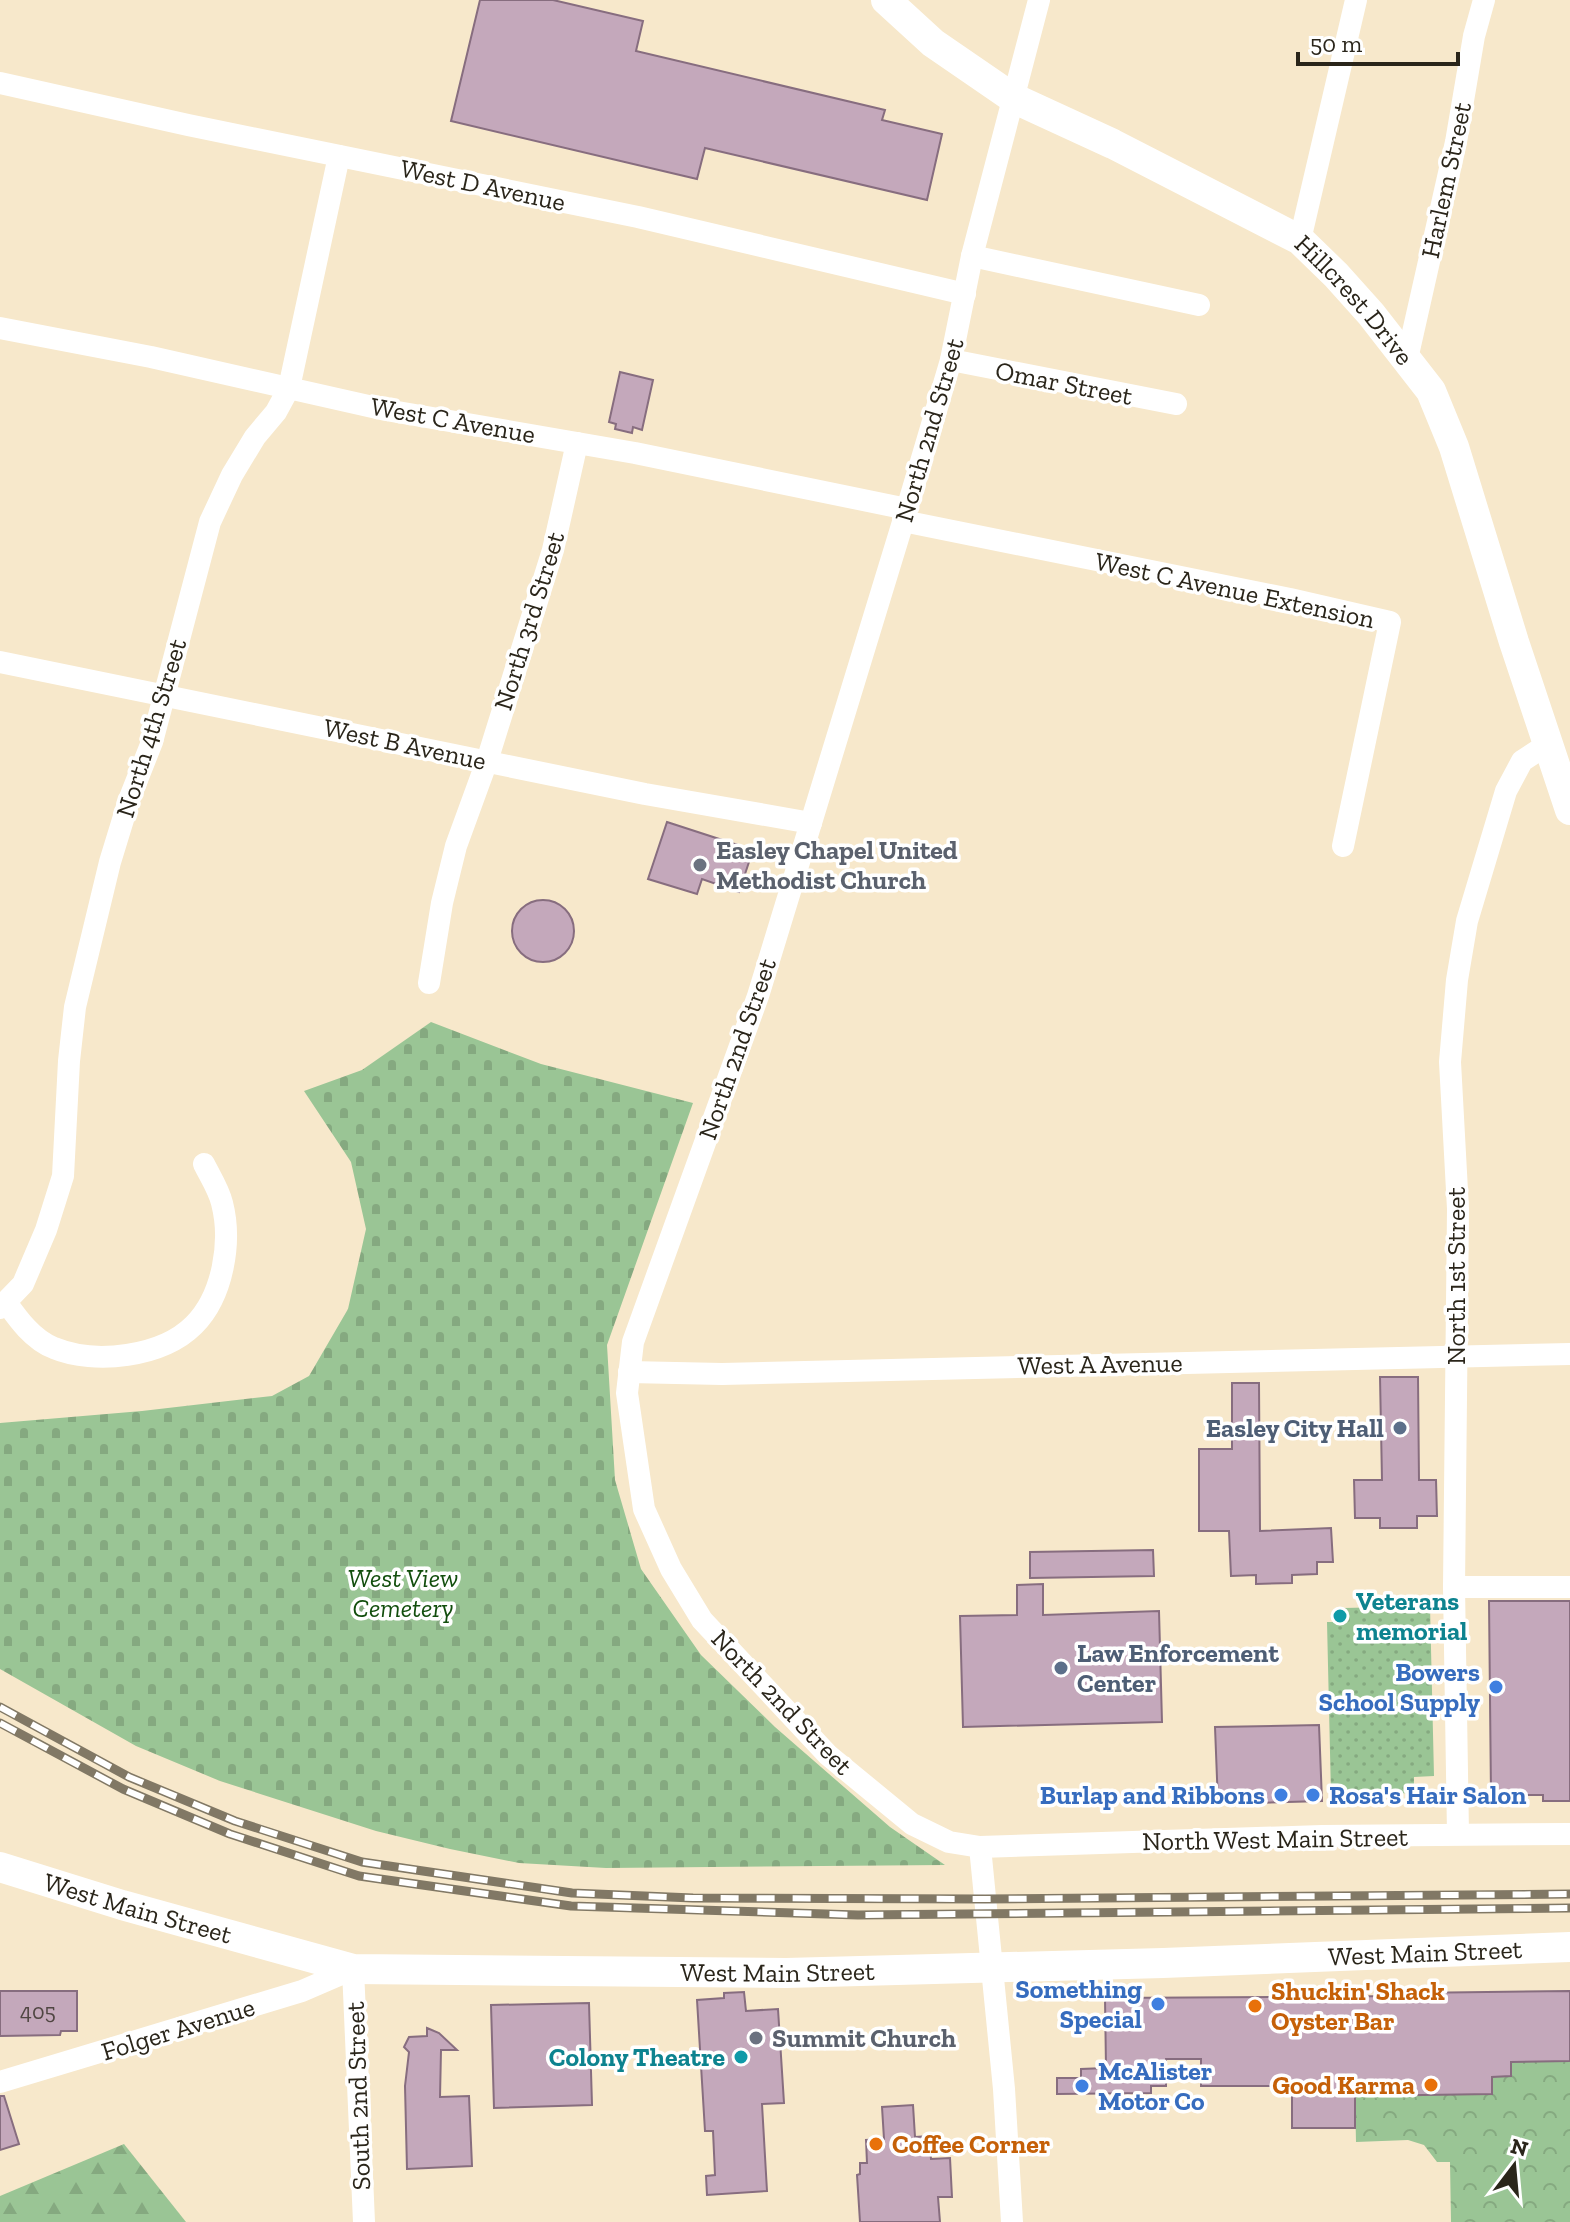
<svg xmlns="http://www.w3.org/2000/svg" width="1570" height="2222" font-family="'Zilla Slab',serif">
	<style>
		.grass { fill: url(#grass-dots) }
		.forest { fill: url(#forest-firs) }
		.cemetery { fill: url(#cemetery-stones) }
		.park { fill: url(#park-crowns) }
		.building { fill: #c4a8bb; stroke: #876d7f; stroke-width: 2 }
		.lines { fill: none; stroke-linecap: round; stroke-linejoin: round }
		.street { stroke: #fff; stroke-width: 22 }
		.secondary { stroke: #fff; stroke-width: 30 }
		.rail-casing { stroke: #817865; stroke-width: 9 }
		.rail { stroke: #fff; stroke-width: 6; stroke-dasharray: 18; stroke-linecap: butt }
		.worship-dot { fill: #6b7280; stroke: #fff; stroke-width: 3 }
		.service-dot { fill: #5c6f8a; stroke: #fff; stroke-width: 3 }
		.culture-dot { fill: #0f9aa8; stroke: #fff; stroke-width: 3 }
		.shop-dot { fill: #3f7fe0; stroke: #fff; stroke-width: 3 }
		.food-dot { fill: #e8710a; stroke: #fff; stroke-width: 3 }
		.labels { text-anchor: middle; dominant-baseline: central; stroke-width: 7; stroke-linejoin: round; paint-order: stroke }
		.number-label { font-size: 22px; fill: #504642 }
		.street-label { font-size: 26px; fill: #2a251a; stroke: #fff }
		.worship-label { font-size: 26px; font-weight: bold; fill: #5b616d; stroke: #fff; text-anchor: start }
		.service-label { font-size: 26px; font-weight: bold; fill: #4e5e75; stroke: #fff; text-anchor: end }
		.park-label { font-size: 26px; font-style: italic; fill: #124e0d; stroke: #fff }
		.culture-label { font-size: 26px; font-weight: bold; fill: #0d838f; stroke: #fff; text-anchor: start }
		.shop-label { font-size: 26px; font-weight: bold; fill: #366cbe; stroke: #fff; text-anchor: end }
		.food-label { font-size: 26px; font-weight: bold; fill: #c56008; stroke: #fff; text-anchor: start }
	</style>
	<defs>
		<pattern id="grass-dots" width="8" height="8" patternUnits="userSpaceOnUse" patternTransform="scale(2)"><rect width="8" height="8" fill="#9ac595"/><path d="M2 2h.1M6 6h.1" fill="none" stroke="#85a980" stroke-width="1.8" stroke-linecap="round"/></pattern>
		<pattern id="forest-firs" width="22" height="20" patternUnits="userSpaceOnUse" patternTransform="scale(2)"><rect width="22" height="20" fill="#9ac595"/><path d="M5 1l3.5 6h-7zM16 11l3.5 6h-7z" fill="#85a980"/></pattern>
		<pattern id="cemetery-stones" width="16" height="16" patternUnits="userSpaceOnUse" patternTransform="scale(2)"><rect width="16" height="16" fill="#9ac595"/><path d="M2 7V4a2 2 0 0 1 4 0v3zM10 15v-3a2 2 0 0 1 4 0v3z" fill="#85a980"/></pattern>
		<pattern id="park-crowns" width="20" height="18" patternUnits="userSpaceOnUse" patternTransform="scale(2)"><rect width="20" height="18" fill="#9ac595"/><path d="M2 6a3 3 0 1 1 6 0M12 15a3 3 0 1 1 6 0" fill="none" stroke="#85a980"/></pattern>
	</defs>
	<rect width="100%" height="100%" fill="#f7e8cb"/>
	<polygon class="grass" points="1430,1606 1434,1776 1414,1777 1414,1793 1331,1795 1327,1622 1344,1622 1344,1608"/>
	<polygon class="forest" points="124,2144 186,2222 0,2222 0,2196"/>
	<polygon class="cemetery" points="431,1022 541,1064 693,1103 607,1345 615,1480 641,1569 701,1655 775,1727 890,1827 945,1865 606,1868 519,1863 450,1849 376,1831 220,1781 136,1746 0,1669 0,1423 142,1411 272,1396 309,1376 348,1309 366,1229 351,1162 304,1091 362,1070"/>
	<polygon class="park" points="1409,1993 1409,2094 1492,2094 1492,2077 1511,2076 1511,2062 1570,2061 1570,2222 1451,2222 1450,2162 1437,2162 1424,2145 1408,2140 1356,2142 1355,2096 1378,2095 1377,1996"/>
	<g class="building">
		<polygon points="480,0 553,0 643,21 636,51 885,110 882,120 942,134 927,200 705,148 697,179 451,121"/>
		<polygon points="620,372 653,380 642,430 633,427 632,433 615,429 616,424 609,422"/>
		<polygon points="667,822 753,850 739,892 702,879 697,894 648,879"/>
		<circle cx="543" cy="931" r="31"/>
		<polygon points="1380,1377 1418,1377 1419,1480 1436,1480 1437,1516 1417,1516 1417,1528 1380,1528 1380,1518 1355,1518 1354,1480 1382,1480"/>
		<polygon points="1232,1383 1259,1383 1260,1531 1331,1528 1333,1562 1317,1562 1317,1574 1292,1575 1292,1583 1256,1584 1256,1575 1231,1576 1229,1531 1199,1531 1199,1449 1232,1449"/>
		<polygon points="1153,1550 1154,1576 1030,1578 1030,1552"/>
		<polygon points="1043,1584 1043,1615 1159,1611 1162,1722 963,1727 960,1616 1017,1615 1017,1585"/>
		<polygon points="1489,1601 1570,1601 1570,1801 1543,1801 1543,1795 1491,1795"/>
		<polygon points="1319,1725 1322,1801 1218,1804 1215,1727"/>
		<polygon points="0,1991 77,1991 77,2031 61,2031 60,2035 0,2036"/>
		<polygon points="1570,1991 1570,2061 1511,2062 1511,2076 1492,2077 1492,2094 1355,2096 1355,2128 1292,2128 1292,2086 1201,2086 1201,2059 1166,2059 1166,2086 1151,2086 1151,2093 1057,2094 1057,2078 1081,2078 1081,2069 1106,2068 1105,1998 1409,1996 1409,1993"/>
		<polygon points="744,1992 746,2011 778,2009 784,2103 762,2104 767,2191 707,2195 706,2176 715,2175 713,2131 705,2131 697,2000 724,1998 724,1993"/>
		<polygon points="589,2003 592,2105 494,2108 491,2005"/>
		<polygon points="427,2028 439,2033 457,2050 441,2050 440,2097 469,2096 472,2166 407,2169 405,2086 409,2052 404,2047 409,2037 427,2036"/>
		<polygon points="0,2096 4,2096 19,2144 0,2150"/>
		<polygon points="913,2105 915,2137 929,2136 931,2159 950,2158 952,2197 938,2197 940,2222 860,2222 857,2175 860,2174 860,2163 867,2163 866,2140 884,2139 882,2107"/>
	</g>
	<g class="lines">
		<g class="street">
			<polyline points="1039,0 972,256 951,360 907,509 758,996 633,1342 627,1393 644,1509 671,1569 702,1620 828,1755 912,1824 949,1842 980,1847 1322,1836 1570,1834"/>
			<polyline points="0,83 188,125 638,217 965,294"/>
			<polyline points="1300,240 1356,0"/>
			<polyline points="972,256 1199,305"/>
			<polyline points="0,328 151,357 386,410 635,453 907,509"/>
			<polyline points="1407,359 1456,142 1474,36 1484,0"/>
			<polyline points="951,360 1176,404"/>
			<polyline points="903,521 1290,599 1390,622 1343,846"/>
			<polyline points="0,662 645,794 811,823"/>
			<polyline points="429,983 442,903 456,846 487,761 553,550 577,443"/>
			<path d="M6 1302C18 1319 33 1340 54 1348 95 1365 162 1357 194 1325 223 1296 232 1242 222 1203 219 1190 210 1176 204 1164"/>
			<polyline points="0,1308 23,1284 46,1230 63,1176 69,1061 75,1007 110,862 129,800 152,742 210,522 232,475 255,437 276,412 289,388 339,156"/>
			<polyline points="629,1372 722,1374 1570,1354"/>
			<polyline points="1454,1587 1570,1587"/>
			<polyline points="1458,1834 1454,1587 1458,1209 1450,1062 1457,980 1467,921 1506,791 1522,761 1548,744"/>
			<polyline points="980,1847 1004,2089 1012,2222"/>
			<polyline points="0,2082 302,1991 353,1969 364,2222"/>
		</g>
		<g class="secondary">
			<path id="s1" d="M886 0 933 43 1013 98 1113 144 1300 240 1336 275 1371 314 1431 391 1454 447 1514 642 1570 810"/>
			<path id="s2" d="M0 1867 122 1905 353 1969 786 1973 1163 1963 1570 1947"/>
		</g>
		<g class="rail-casing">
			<g id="rail">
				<polyline points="0,1707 129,1777 235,1821 362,1862 572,1893 693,1898 985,1899 1570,1894"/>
				<polyline points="0,1723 123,1789 230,1834 359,1876 571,1906 858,1915 1570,1908"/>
			</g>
		</g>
		<use href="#rail" class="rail"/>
	</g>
	<g class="worship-dot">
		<circle cx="700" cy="865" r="8"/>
		<circle cx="756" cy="2038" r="8"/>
	</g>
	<g class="service-dot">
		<circle cx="1400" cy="1428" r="8"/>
		<circle cx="1061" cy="1668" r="8"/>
	</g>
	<g class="culture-dot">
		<circle cx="1340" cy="1616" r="8"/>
		<circle cx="741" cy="2057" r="8"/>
	</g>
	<g class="shop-dot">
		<circle cx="1496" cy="1687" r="8"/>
		<circle cx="1281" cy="1795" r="8"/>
		<circle cx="1313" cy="1795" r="8"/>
		<circle cx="1158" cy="2004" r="8"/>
		<circle cx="1082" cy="2086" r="8"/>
	</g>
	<g class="food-dot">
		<circle cx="1255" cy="2006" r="8"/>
		<circle cx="1431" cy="2085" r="8"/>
		<circle cx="876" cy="2144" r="8"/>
	</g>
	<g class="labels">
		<g class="number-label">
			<text x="38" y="2011">405</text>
		</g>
		<g class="street-label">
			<text transform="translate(1446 180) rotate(-78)">Harlem Street</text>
			<text transform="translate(483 185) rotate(12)">West D Avenue</text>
			<text stroke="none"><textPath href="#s1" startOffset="562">Hillcrest Drive</textPath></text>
			<text transform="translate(1064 383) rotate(11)">Omar Street</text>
			<text transform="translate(453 420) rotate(10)">West C Avenue</text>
			<text transform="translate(929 430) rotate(-74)">North 2nd Street</text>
			<text transform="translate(1235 590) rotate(12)">West C Avenue Extension</text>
			<text transform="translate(529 621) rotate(-73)">North 3rd Street</text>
			<text transform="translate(151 728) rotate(-73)">North 4th Street</text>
			<text transform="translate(405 744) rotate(12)">West B Avenue</text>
			<text transform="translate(737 1049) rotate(-71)">North 2nd Street</text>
			<text transform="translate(1456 1276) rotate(-90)">North 1st Street</text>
			<text transform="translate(1100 1364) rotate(-1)">West A Avenue</text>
			<text transform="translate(782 1702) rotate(46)">North 2nd Street</text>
			<text transform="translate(1275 1839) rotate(-1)">North West Main Street</text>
			<text stroke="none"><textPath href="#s2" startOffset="144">West Main Street</textPath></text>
			<text stroke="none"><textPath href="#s2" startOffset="1440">West Main Street</textPath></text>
			<text stroke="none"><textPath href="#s2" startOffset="792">West Main Street</textPath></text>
			<text transform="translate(178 2029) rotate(-17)">Folger Avenue</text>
			<text transform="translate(358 2096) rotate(-92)">South 2nd Street</text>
		</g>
		<g class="worship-label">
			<text x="716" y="850">Easley Chapel United<tspan x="716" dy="30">Methodist Church</tspan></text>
			<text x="772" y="2038">Summit Church</text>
		</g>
		<g class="service-label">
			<text x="1384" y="1428">Easley City Hall</text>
			<text x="1077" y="1653" text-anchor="start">Law Enforcement<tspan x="1077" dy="30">Center</tspan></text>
		</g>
		<g class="park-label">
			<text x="403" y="1578">West View<tspan x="403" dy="30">Cemetery</tspan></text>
		</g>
		<g class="culture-label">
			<text x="1356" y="1601">Veterans<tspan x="1356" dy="30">memorial</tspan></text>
			<text x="725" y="2057" text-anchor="end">Colony Theatre</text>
		</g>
		<g class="shop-label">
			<text x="1480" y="1672">Bowers<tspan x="1480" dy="30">School Supply</tspan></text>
			<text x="1265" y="1795">Burlap and Ribbons</text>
			<text x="1329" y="1795" text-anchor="start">Rosa's Hair Salon</text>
			<text x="1142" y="1989">Something<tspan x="1142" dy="30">Special</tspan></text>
			<text x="1098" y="2071" text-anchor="start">McAlister<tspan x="1098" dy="30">Motor Co</tspan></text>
		</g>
		<g class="food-label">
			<text x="1271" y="1991">Shuckin' Shack<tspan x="1271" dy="30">Oyster Bar</tspan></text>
			<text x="1415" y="2085" text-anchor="end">Good Karma</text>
			<text x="892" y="2144">Coffee Corner</text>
		</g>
	</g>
	<g transform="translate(1514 2166) rotate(16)" stroke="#ffffff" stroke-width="6" paint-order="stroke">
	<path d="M0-6L14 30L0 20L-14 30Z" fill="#2a251a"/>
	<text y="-12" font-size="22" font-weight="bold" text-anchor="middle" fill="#2a251a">N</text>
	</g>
	<path d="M1298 52v12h160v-12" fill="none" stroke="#2a251a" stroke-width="4"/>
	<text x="1310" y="52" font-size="24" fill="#2a251a" stroke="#ffffff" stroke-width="6" paint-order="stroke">50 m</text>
</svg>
